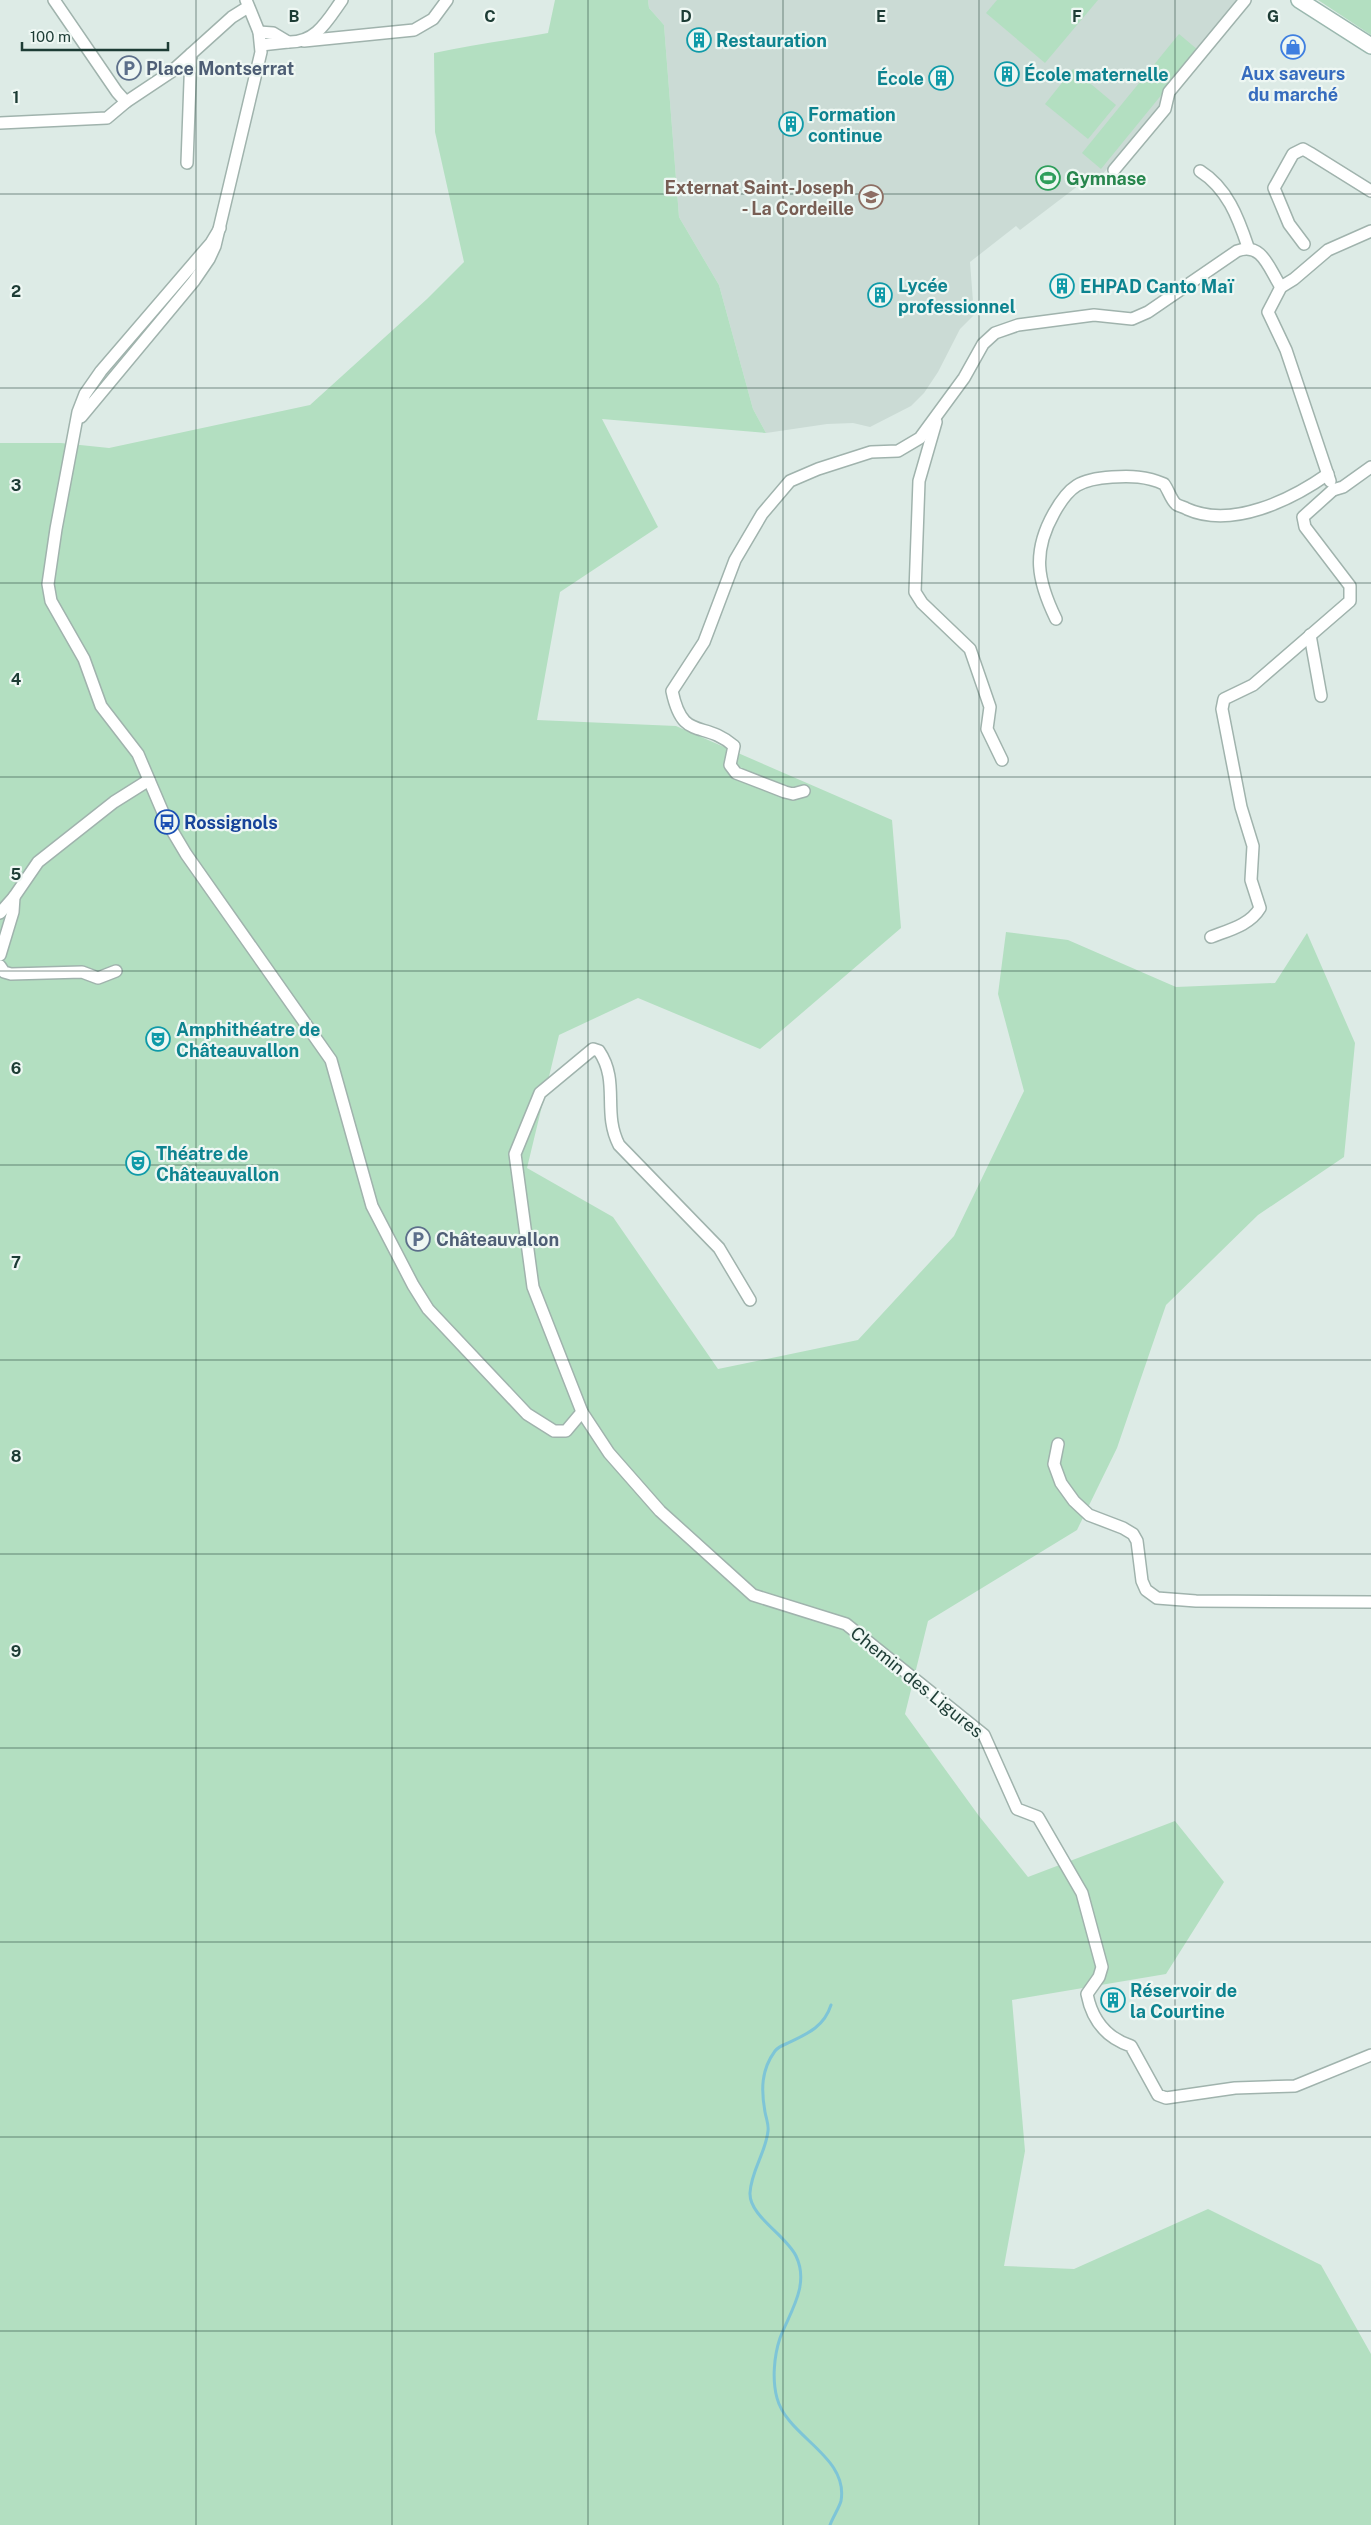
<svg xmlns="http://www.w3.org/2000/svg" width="1371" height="2525" font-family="'Public Sans',sans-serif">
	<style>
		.built { fill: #cbdbd5 }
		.green { fill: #b3dfc1 }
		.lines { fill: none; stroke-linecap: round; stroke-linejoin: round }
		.stream { stroke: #7ec5d7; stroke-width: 3 }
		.street-casing { stroke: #a0b3ad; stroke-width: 14 }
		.secondary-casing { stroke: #9bb8af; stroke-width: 18 }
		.street { stroke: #fff; stroke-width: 11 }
		.secondary { stroke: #fff; stroke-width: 15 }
		.grid { fill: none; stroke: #1d3c35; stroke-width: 1; stroke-opacity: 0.55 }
		.labels { text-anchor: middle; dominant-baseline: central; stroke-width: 4.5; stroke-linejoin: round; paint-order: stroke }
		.culture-label { font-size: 18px; font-weight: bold; fill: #0d838f; stroke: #eef7f3; text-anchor: start }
		.service-label { font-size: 18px; font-weight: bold; fill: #4e5e75; stroke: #eef7f3; text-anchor: start }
		.shop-label { font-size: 18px; font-weight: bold; fill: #366cbe; stroke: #eef7f3 }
		.leisure-label { font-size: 18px; font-weight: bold; fill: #27864d; stroke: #eef7f3; text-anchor: start }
		.education-label { font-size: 18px; font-weight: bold; fill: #785e54; stroke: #eef7f3; text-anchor: end }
		.transit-label { font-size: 18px; font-weight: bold; fill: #164399; stroke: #eef7f3; text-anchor: start }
		.street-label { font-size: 18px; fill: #1d3c35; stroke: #eef7f3 }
		.grid-label { font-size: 16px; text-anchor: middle; font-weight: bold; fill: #1d3c35; stroke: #eef7f3; stroke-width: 4.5; stroke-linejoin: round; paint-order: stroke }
	</style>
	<rect width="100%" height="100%" fill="#ddebe6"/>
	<polygon class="built" points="648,0 1239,0 1161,107 1100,177 1095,173 1020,230 1016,226 970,262 974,315 960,329 938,372 924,393 911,406 870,427 853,423 827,424 766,433 753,409 719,285 679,217 664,25 649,8"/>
	<g class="green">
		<path d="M555 0H648L649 8 664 25 679 217 719 285 753 409 766 433 602 419 658 527 560 592 537 720 676 726 892 820 901 928 760 1049 638 998 559 1035 527 1168 613 1217 718 1369 858 1340 954 1236 1024 1091 998 994 1006 932 1068 940 1176 987 1275 983 1307 933 1355 1043 1344 1157 1258 1215 1166 1305 1117 1448 1077 1530 928 1621 905 1714 979 1816 1028 1877 1175 1821 1224 1882 1166 1974 1012 2000 1025 2151 1004 2266 1074 2269 1208 2209 1321 2265 1371 2354V2525H0V443H61L109 448 310 405 427 299 464 262 435 132 434 53C471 45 510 40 548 33Z"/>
		<polygon points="997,0 1098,0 1045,63 986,13"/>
		<polygon points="1318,0 1371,0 1371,35"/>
		<polygon points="1179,34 1198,50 1101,169 1082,153"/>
		<polygon points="1073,69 1116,105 1088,139 1045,104"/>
	</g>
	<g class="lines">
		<path class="stream" d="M830 2525C833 2517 839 2508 841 2501 849 2456 787 2437 777 2398 772 2380 774 2356 780 2338 790 2312 810 2285 796 2256 786 2235 749 2216 750 2193 751 2171 766 2152 768 2131 769 2125 766 2118 765 2112 761 2090 761 2070 775 2051 778 2047 783 2045 788 2043 807 2034 824 2027 831 2005"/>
		<g class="street-casing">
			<g id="street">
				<polyline points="54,0 117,92 126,102"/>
				<polyline points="259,32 273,33 288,42 261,45"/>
				<polyline points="304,41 414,30 433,19 447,0"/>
				<path d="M288 42C316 43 327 21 342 0"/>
				<polyline points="0,123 107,118 126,102 171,72 232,17 248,7"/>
				<polyline points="187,163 191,54"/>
				<polyline points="1114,170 1165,109 1169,92 1245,0"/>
				<path d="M1200 171C1227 188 1238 217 1248 247"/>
				<polyline points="220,228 211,243 101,371 85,394 78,412 56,529 48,584 51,601 84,659 101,706 138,754 167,822 186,854 331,1060 372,1206 413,1285 428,1309 527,1414 554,1431 566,1431 582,1412"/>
				<polyline points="1304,244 1289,224 1274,188 1293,154 1303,149 1310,153 1371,191"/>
				<polyline points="81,417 194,281 209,259 215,246 261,52 259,32 246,0"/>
				<polyline points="936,422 919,481 915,592 922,603 970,649 990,707 987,729 1002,760"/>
				<polyline points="1330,481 1286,350 1268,312 1281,287 1294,279 1328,250 1371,231"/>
				<polyline points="1333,490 1343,487 1371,467"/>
				<path d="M1056 619C1037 580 1032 552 1054 513 1069 486 1080 479 1112 477 1131 476 1146 476 1164 484 1168 489 1171 500 1176 504 1178 506 1184 507 1187 509 1232 529 1291 500 1328 474"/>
				<polyline points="1310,635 1321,696"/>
				<path d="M804 791 793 794 785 792 736 773 730 765 734 746C703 719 683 743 672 691L704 642 735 560 762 514 790 481 818 469 871 452 898 451 920 438 964 378 983 344 995 333 1018 325 1094 315 1132 319 1148 312 1237 251C1262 241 1269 269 1281 287"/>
				<polyline points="0,913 14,897 38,862 114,802 149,780"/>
				<path d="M1211 937C1229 930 1250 925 1260 908L1251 880 1253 846 1241 807 1222 709 1224 699 1253 685 1350 601V586L1305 527 1303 517 1333 490"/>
				<polyline points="0,955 13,912 14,897"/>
				<polyline points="0,966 4,972 11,974 82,972 98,978 116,971"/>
				<path d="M750 1300 719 1248 619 1145C602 1112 620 1082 599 1051L593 1049 540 1093 515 1154 533 1287 582 1412 609 1453 660 1511 753 1595 846 1624 984 1735 1017 1809 1038 1817 1082 1893 1102 1967 1099 1977 1087 1994C1092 2020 1107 2038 1131 2046L1158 2095 1166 2098 1235 2088 1295 2086 1371 2055"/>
				<polyline points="1058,1444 1054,1464 1061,1483 1074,1501 1089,1515 1123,1528 1133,1534 1137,1541 1142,1581 1146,1590 1157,1598 1196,1601 1371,1602"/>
			</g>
		</g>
		<g class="secondary-casing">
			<polyline id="secondary" points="1299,0 1371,46"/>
		</g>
		<use href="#street" class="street"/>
		<use href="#secondary" class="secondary"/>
	</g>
	<path class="grid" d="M196 0V2525M392 0V2525M588 0V2525M783 0V2525M979 0V2525M1175 0V2525M0 194H1371M0 388H1371M0 583H1371M0 777H1371M0 971H1371M0 1165H1371M0 1360H1371M0 1554H1371M0 1748H1371M0 1942H1371M0 2137H1371M0 2331H1371"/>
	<defs>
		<g id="building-ring" transform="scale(1.25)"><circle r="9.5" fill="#eef7f3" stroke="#0f9aa8" stroke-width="1.5"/><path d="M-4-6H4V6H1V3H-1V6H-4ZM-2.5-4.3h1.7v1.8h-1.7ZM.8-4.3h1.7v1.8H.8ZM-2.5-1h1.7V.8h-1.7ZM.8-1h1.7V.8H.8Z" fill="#0f9aa8"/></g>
		<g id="shop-ring" transform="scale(1.25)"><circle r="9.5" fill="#eef7f3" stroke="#3f7fe0" stroke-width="1.5"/><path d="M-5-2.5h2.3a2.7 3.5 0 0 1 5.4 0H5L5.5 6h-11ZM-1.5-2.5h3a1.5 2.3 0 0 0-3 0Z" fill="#3f7fe0"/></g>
		<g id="parking-ring" transform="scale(1.25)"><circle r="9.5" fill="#eef7f3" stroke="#5c6f8a" stroke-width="1.5"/><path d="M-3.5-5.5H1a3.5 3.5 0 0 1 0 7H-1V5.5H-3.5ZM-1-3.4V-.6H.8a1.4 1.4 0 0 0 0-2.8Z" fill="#5c6f8a"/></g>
		<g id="stadium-ring" transform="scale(1.25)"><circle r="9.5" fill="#eef7f3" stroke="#2e9e5b" stroke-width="1.5"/><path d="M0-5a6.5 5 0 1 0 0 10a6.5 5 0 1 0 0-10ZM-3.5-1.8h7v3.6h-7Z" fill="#2e9e5b"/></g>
		<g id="school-ring" transform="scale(1.25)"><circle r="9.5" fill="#eef7f3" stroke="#8d6e63" stroke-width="1.5"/><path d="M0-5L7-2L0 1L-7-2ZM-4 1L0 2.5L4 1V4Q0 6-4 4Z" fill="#8d6e63"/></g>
		<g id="bus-ring" transform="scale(1.25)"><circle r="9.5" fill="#eef7f3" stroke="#1a4fb4" stroke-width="1.5"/><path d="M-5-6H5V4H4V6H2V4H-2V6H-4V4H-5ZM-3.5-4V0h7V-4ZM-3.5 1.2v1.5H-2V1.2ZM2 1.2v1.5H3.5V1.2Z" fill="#1a4fb4"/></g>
		<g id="theatre-ring" transform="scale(1.25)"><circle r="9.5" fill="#eef7f3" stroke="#0f9aa8" stroke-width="1.5"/><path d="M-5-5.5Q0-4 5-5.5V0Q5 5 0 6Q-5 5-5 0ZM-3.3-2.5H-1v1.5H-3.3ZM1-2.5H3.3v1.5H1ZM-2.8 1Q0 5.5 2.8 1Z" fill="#0f9aa8"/></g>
	</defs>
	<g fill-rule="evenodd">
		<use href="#building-ring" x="699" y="40"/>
		<use href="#shop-ring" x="1293" y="47"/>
		<use href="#parking-ring" x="129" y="68"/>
		<use href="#building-ring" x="1007" y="74"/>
		<use href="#building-ring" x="941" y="78"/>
		<use href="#building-ring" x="791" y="124"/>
		<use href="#stadium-ring" x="1048" y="178"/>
		<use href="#school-ring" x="871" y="197"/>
		<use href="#building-ring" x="1062" y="286"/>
		<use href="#building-ring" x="880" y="295"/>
		<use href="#bus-ring" x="167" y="822"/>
		<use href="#theatre-ring" x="158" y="1039"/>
		<use href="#theatre-ring" x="138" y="1163"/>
		<use href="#parking-ring" x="418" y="1239"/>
		<use href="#building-ring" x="1113" y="2000"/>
	</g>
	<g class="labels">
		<g class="culture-label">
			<text x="716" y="40">Restauration</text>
			<text x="1024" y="74">École maternelle</text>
			<text x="924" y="78" text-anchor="end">École</text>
			<text x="808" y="114">Formation<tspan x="808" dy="21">continue</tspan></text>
			<text x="898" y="285">Lycée<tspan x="898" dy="21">professionnel</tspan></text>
			<text x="1080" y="286">EHPAD Canto Maï</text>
			<text x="176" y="1029">Amphithéatre de<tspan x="176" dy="21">Châteauvallon</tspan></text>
			<text x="156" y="1153">Théatre de<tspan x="156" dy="21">Châteauvallon</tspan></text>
			<text x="1130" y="1990">Réservoir de<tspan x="1130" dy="21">la Courtine</tspan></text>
		</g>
		<g class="service-label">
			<text x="146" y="68">Place Montserrat</text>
			<text x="436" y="1239">Châteauvallon</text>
		</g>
		<g class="shop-label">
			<text x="1293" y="73">Aux saveurs<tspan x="1293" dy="21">du marché</tspan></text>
		</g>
		<g class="leisure-label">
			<text x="1066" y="178">Gymnase</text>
		</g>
		<g class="education-label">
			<text x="854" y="187">Externat Saint-Joseph<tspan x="854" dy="21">- La Cordeille</tspan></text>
		</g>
		<g class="transit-label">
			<text x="184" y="822">Rossignols</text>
		</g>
		<g class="street-label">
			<text transform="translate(917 1682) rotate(39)">Chemin des Ligures</text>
		</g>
	</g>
	<g class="grid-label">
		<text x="294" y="22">B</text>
		<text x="490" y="22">C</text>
		<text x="686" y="22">D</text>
		<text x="881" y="22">E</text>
		<text x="1077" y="22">F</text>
		<text x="1273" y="22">G</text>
		<text x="16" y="103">1</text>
		<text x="16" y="297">2</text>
		<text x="16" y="491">3</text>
		<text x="16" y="685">4</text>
		<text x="16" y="880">5</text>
		<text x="16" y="1074">6</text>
		<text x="16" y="1268">7</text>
		<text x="16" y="1462">8</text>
		<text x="16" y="1657">9</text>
	</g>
	<path d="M22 42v8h146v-8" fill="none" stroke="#1d3c35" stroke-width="2.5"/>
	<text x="30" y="42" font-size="15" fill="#1d3c35" stroke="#eef7f3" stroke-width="4" paint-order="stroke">100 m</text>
</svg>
